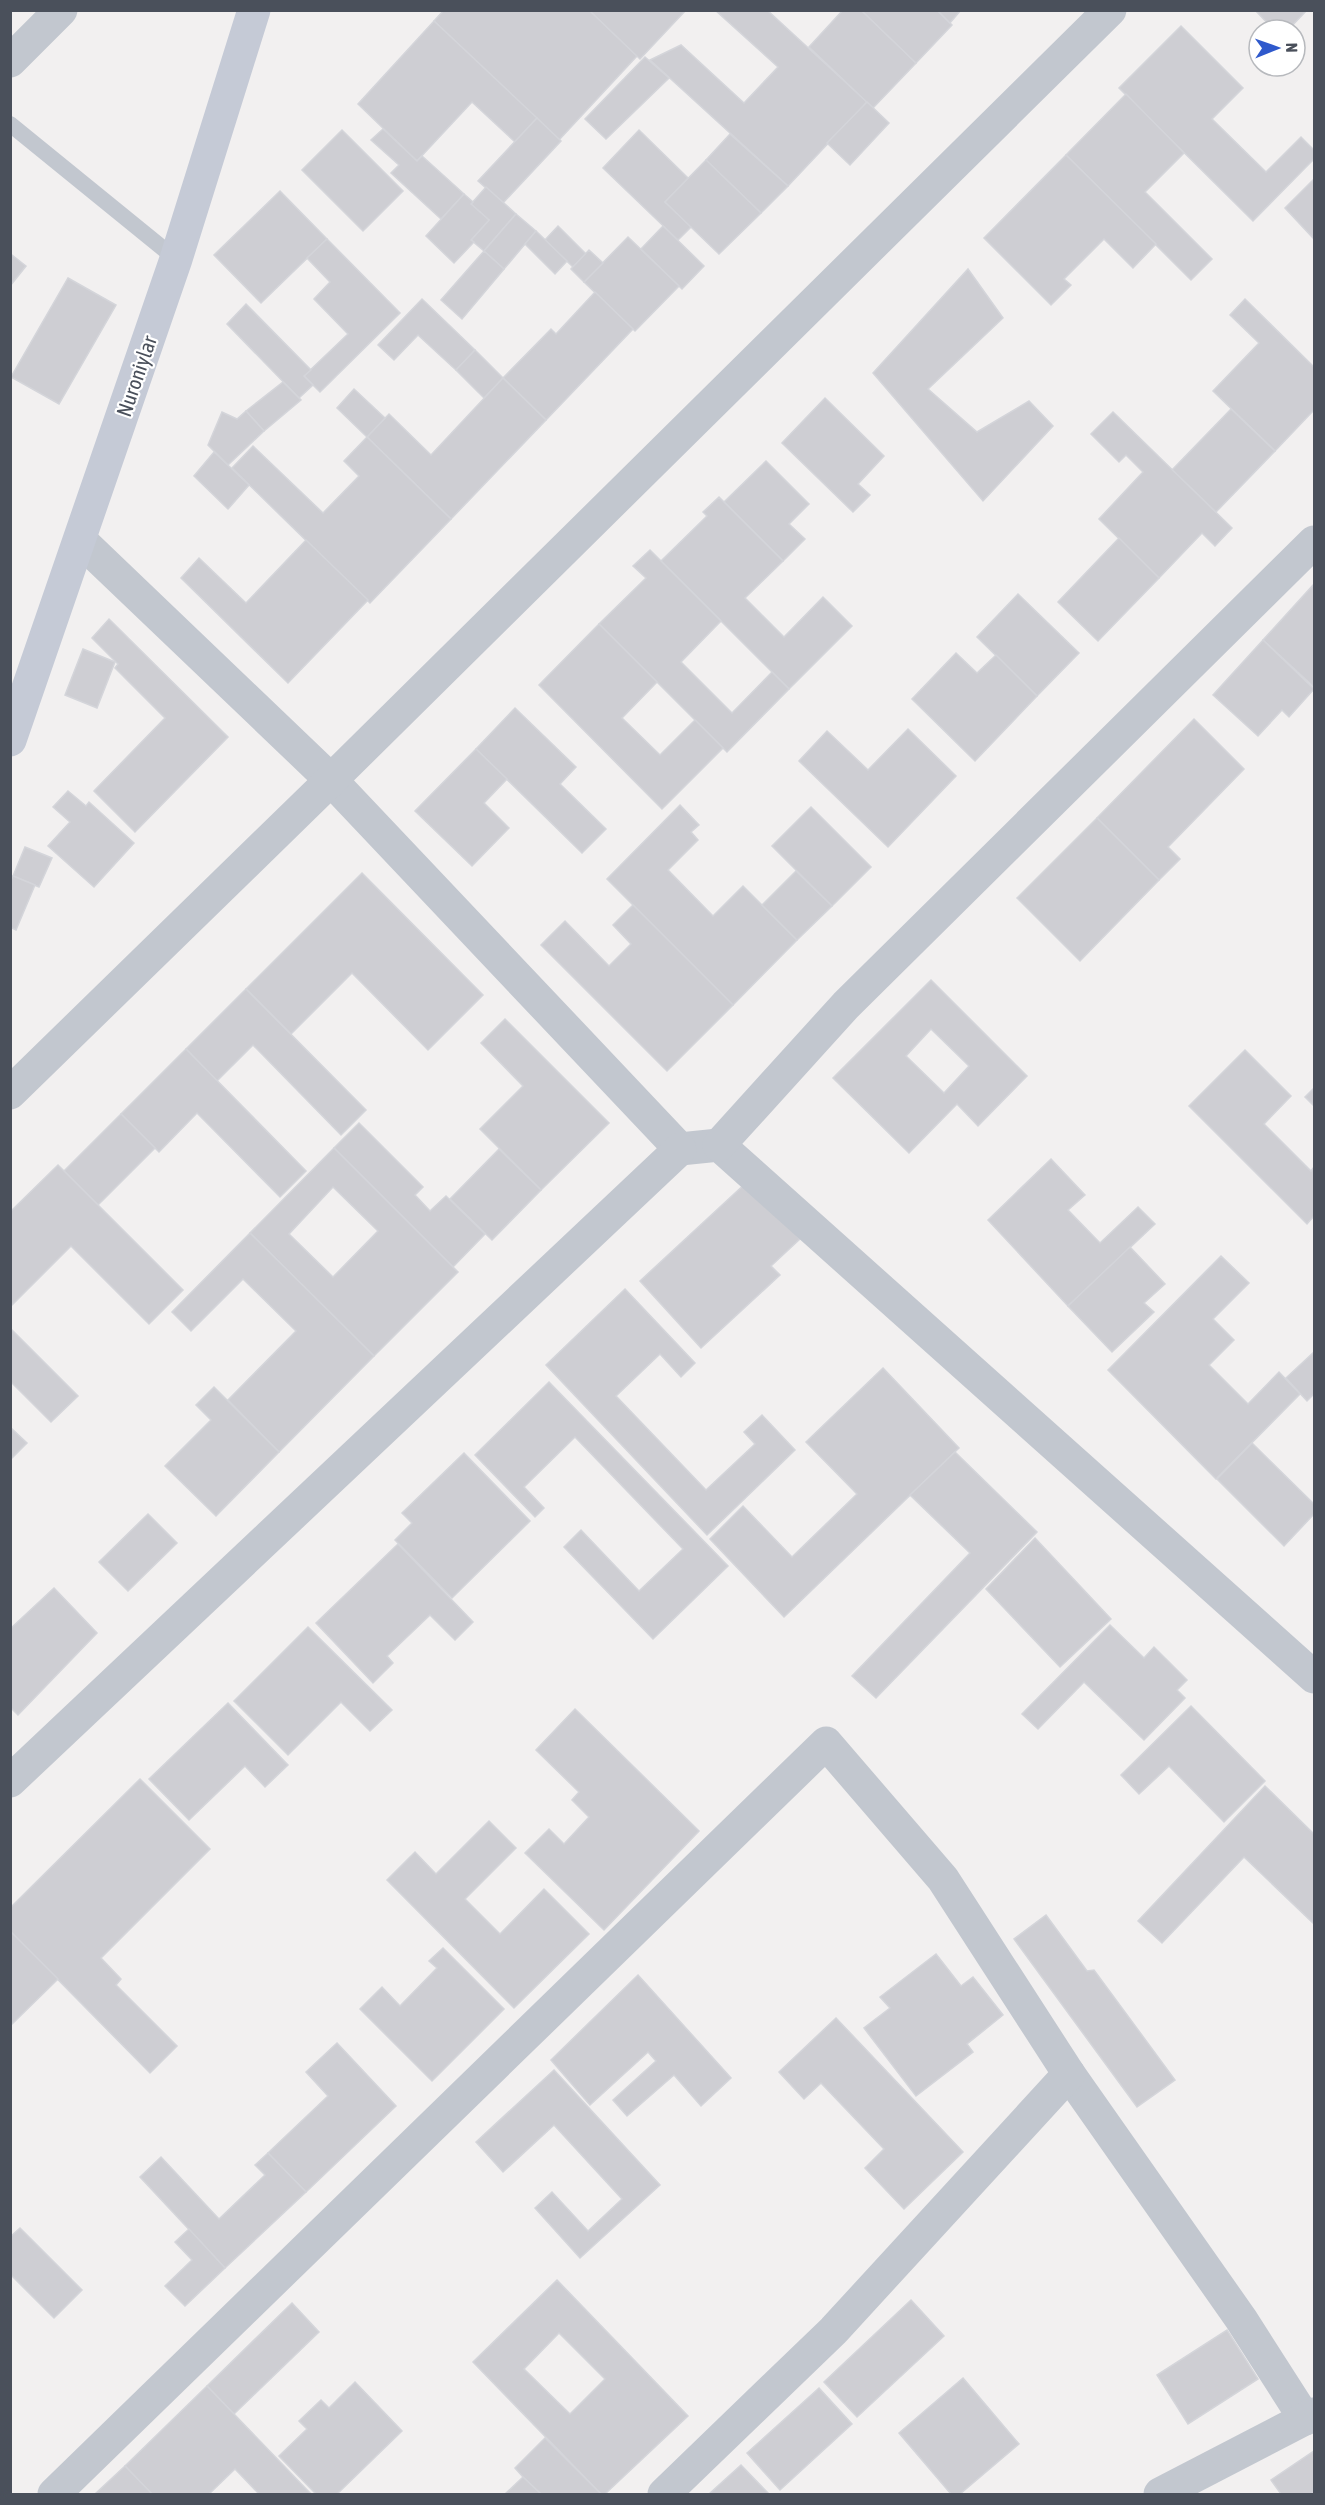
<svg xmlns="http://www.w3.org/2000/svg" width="1325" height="2505" font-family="'Asap Condensed',sans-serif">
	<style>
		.building { fill: #ceced3; stroke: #d4d5da; stroke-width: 1.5; fill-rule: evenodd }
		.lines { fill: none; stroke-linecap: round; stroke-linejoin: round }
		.lane { stroke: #c2c7cf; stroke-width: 16 }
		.street { stroke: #c2c7cf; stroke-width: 33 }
		.secondary { stroke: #c5cad6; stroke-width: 33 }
		.labels { text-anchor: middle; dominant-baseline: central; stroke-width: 4.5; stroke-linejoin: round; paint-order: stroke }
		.street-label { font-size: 21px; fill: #4a505b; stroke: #fff }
	</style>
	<rect width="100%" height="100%" fill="#f2f0f0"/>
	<g class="building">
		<polygon points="444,10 589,10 637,56 559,140 434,21"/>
		<polygon points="589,10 686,10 640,59"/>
		<polygon points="715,10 767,10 867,102 788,186 650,60 681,45 744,103 778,67"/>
		<polygon points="843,10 861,10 916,63 873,108 809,47"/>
		<polygon points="861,10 937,10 952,25 916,63"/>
		<polygon points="937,10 961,10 950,23"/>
		<polygon points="1255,10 1307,10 1288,30 1274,30"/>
		<polygon points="434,21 537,118 515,142 472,102 417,161 358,104"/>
		<polygon points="1181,26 1243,88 1212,119 1266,172 1301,137 1314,150 1314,159 1253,221 1119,88"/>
		<polygon points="645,57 669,78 606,139 585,119"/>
		<polygon points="1126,94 1184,153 1145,192 1212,259 1191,280 1066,155"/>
		<polygon points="867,102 889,123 850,165 827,143"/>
		<polygon points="537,118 561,141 503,203 478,181"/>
		<polygon points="383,129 417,161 422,156 464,194 441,219 391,173 399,165 371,140"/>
		<polygon points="342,130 403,191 363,231 302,170"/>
		<polygon points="639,130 688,178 665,202 691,227 678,240 603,168"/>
		<polygon points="730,134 788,186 761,213 706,160"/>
		<polygon points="1066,155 1156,244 1133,268 1104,239 1064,279 1071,285 1051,305 984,238"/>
		<polygon points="706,160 761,213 719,254 665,202"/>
		<polygon points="1314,179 1314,239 1285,208"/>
		<polygon points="486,187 516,214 484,251 471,240 489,220 471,204"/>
		<polygon points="280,191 327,239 261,303 214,255"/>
		<polygon points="464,194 473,202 471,204 489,220 471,240 474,242 454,263 426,236"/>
		<polygon points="516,214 536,231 504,269 484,251"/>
		<polygon points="558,226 586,254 573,267 545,240"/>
		<polygon points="663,226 704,266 682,289 641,249"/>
		<polygon points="536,231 567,261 555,274 525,244"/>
		<polygon points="628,237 679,286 635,331 584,282"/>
		<polygon points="327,239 400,313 320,392 304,376 348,334 314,299 330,282 307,258"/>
		<polygon points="589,250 603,263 584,282 571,269"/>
		<polygon points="484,251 504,269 462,319 441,300"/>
		<polygon points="12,255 26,266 10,286 10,258"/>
		<polygon points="968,269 1003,318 928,389 977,432 1029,401 1053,426 983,501 873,373"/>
		<polygon points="68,278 116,305 59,404 11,377"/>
		<polygon points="595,292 633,329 546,420 503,378 551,329 556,334"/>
		<polygon points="422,299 475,350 456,370 418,335 394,360 378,345"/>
		<polygon points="1245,299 1314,367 1314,410 1275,451 1213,391 1259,343 1230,315"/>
		<polygon points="246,304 311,370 304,376 313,385 299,398 227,324"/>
		<polygon points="475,350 503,378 484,398 456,370"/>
		<polygon points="503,378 546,420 451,519 367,437 389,414 431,455"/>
		<polygon points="283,382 301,400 264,431 246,411"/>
		<polygon points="354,389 385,418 367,437 337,408"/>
		<polygon points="825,398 884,456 858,484 870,495 853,512 782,443"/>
		<polygon points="1231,409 1275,451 1216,512 1172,470"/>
		<polygon points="246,411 264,431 228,465 208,445 222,412 237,419"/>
		<polygon points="1113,412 1232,528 1215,546 1202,533 1159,578 1099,519 1143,472 1126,455 1119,462 1091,434"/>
		<polygon points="367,437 451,519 370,603 232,468 253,446 323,513 359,476 344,461"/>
		<polygon points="214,452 249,485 228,509 194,476"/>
		<polygon points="766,461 809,504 789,524 805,539 783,561 724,502"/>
		<polygon points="719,497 783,561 745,598 784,637 823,597 852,626 789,689 661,561 707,516 703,512"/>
		<polygon points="1119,538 1159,578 1098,641 1058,602"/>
		<polygon points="306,540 368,600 288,683 181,578 199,558 246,603"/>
		<polygon points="650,550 721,621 681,662 732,713 772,672 789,689 727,752 599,624 646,578 633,566"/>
		<polygon points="1314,584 1314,687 1263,640"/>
		<polygon points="1018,594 1079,653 1037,696 977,637"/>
		<polygon points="109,619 228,737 135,832 94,791 165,718 115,668 118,664 92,638"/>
		<polygon points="599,624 657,682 622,718 660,755 695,720 723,748 662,809 539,685"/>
		<polygon points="1263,640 1314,689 1289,717 1282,710 1258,736 1213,695"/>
		<polygon points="83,649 115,662 97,708 65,695"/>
		<polygon points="956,653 977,673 996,655 1037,696 975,761 912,699"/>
		<polygon points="515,708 576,767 560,784 606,829 582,853 476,749"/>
		<polygon points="1194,719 1244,769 1168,847 1180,859 1159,880 1097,818"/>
		<polygon points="908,729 956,776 888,847 799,761 827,731 868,770"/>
		<polygon points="476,749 507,779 484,803 509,828 472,866 415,811"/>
		<polygon points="68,791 86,806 89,802 134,843 94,887 48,846 70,822 53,807"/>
		<polygon points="680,805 699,825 691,832 698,840 668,870 713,916 743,886 797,940 733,1005 607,879"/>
		<polygon points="811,807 871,867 832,906 772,846"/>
		<polygon points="1097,818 1159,880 1080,961 1017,898"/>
		<polygon points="25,847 52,858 39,887 13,876"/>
		<polygon points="796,871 832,906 797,940 762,905"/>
		<polygon points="362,873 483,995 428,1050 352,973 291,1034 246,989"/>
		<polygon points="13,876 35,885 16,930 10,927 10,882"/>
		<polygon points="633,905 733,1005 667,1071 541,945 565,921 609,966 631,944 613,925"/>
		<path d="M931 980 1027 1076 978 1126 957 1104 909 1153 833 1078ZM931 1029 969 1066 944 1093 906 1056Z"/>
		<polygon points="246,989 366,1110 341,1135 253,1045 217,1081 186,1049"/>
		<polygon points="505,1019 609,1123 541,1190 480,1129 523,1086 481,1043"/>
		<polygon points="186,1049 306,1171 280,1197 197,1113 159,1152 121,1114"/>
		<polygon points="1245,1050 1291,1096 1264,1124 1311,1171 1314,1167 1314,1216 1307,1224 1189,1106"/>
		<polygon points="1314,1088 1314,1106 1305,1097"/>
		<polygon points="121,1114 155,1148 98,1205 64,1171"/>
		<polygon points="359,1123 423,1187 415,1195 430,1211 446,1196 485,1234 453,1267 334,1148"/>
		<path d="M334 1148 458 1272 374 1356 250 1233ZM333 1187 378 1231 333 1277 289 1234Z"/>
		<polygon points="499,1149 541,1190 492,1240 450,1199"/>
		<polygon points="1051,1159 1085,1195 1068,1210 1100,1243 1138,1207 1155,1224 1068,1306 988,1220"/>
		<polygon points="58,1165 183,1290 149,1324 71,1246 10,1307 10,1212"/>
		<polygon points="748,1181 800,1239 771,1266 780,1275 701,1348 640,1281"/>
		<polygon points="250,1233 374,1356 279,1452 228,1400 296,1331 243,1279 191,1331 172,1312"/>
		<polygon points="1130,1247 1165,1284 1144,1303 1154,1312 1112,1352 1068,1306"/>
		<polygon points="1221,1256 1249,1283 1213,1319 1234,1340 1209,1365 1248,1404 1279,1372 1300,1394 1216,1479 1108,1370"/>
		<polygon points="625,1289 695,1363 681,1377 660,1354 616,1396 706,1490 755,1444 744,1432 762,1415 795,1450 707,1535 546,1365"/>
		<polygon points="10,1328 78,1396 51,1422 10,1381"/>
		<polygon points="1314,1352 1314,1394 1307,1401 1286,1378"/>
		<polygon points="883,1368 959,1448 784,1617 710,1539 743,1506 792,1557 857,1494 806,1442"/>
		<polygon points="549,1382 728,1566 653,1639 564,1547 581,1530 639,1591 683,1549 575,1437 524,1487 544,1508 535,1517 475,1455"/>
		<polygon points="214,1387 279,1452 216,1516 165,1466 211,1420 196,1405"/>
		<polygon points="10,1427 27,1443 10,1460"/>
		<polygon points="1252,1443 1314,1504 1314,1514 1284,1546 1217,1479"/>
		<polygon points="955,1452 1037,1532 876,1698 852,1676 970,1553 910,1495"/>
		<polygon points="464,1453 530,1521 452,1598 395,1540 412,1523 402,1513"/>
		<polygon points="148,1514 177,1543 128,1591 99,1562"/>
		<polygon points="1035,1538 1111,1619 1060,1667 986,1589"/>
		<polygon points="398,1544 473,1622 455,1640 430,1615 387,1656 393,1663 373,1683 316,1623"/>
		<polygon points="54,1588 97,1633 18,1715 10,1707 10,1629"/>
		<polygon points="1110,1625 1144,1658 1154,1647 1187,1680 1177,1690 1185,1698 1144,1740 1084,1682 1038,1729 1022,1714"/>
		<polygon points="308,1627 392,1710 370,1731 341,1702 288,1755 234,1701"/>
		<polygon points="228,1703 288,1765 265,1787 245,1766 189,1820 149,1779"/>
		<polygon points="1191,1706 1265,1781 1224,1822 1169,1766 1139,1794 1121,1775"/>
		<polygon points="575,1709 699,1831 604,1930 525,1853 549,1829 564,1844 589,1817 572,1800 579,1792 536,1750"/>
		<polygon points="140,1779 210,1849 101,1958 121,1979 116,1985 177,2046 150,2073 10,1931 10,1908"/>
		<polygon points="1265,1786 1314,1834 1314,1924 1244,1857 1162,1943 1138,1921"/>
		<polygon points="489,1821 516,1848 465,1899 500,1934 544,1889 589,1934 514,2008 387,1880 415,1852 436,1874"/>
		<polygon points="1046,1915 1087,1971 1094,1970 1175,2080 1137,2107 1014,1939"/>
		<polygon points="10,1931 58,1979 10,2026"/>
		<polygon points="443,1948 504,2009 432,2081 360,2009 382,1987 400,2006 437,1968 429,1961"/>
		<polygon points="936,1954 961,1986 973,1977 1003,2015 967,2044 973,2052 916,2096 864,2028 890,2008 880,1997"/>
		<polygon points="638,1975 731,2078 701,2106 674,2075 627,2116 613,2100 656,2061 648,2052 590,2105 551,2060"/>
		<polygon points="836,2018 963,2152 904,2209 865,2168 884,2149 821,2083 804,2099 779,2072"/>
		<polygon points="337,2043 396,2106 306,2192 268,2153 328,2096 306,2072"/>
		<polygon points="554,2070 660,2185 580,2258 535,2208 552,2192 588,2231 622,2199 554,2125 503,2172 476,2142"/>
		<polygon points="268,2153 306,2192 225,2268 140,2177 161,2157 219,2219 265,2175 255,2165"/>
		<polygon points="20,2228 82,2290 54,2318 10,2274 10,2237"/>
		<polygon points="189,2229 225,2268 185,2306 165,2286 192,2260 175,2242"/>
		<path d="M557 2280 688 2416 605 2494H601L473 2362ZM559 2333 605 2379 570 2414 524 2369Z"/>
		<polygon points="911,2300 944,2336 857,2417 824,2382"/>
		<polygon points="292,2303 319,2332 234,2414 207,2386"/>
		<polygon points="1227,2330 1258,2379 1188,2424 1157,2375"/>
		<polygon points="963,2378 1019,2444 960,2494 951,2494 899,2433"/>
		<polygon points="355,2382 402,2431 337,2494 316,2494 279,2456 307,2429 299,2421 321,2400 329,2408"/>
		<polygon points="207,2386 234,2414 311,2494 259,2494 235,2469 209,2494 152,2494 125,2466"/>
		<polygon points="819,2388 852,2424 780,2490 747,2453"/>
		<polygon points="545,2438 601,2494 541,2494 523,2477 515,2468"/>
		<polygon points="1314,2451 1314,2494 1281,2494 1271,2480"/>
		<polygon points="741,2465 769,2494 709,2494"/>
		<polygon points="125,2466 152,2494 95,2494"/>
		<polygon points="523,2477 541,2494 505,2494"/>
	</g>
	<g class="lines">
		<polyline class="lane" points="10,124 176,259"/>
		<g class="street">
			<polyline points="10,61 61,10"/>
			<polyline points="80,540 331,780 680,1149 719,1145 1314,1677"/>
			<polyline points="10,1093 331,780 1110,10"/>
			<polyline points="719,1145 846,1005 1314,542"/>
			<polyline points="10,1781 680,1149"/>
			<polyline points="1069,2074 1241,2319 1305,2419"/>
			<polyline points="54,2494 826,1743 943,1879 1069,2074 834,2330 664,2494"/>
			<polyline points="1160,2494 1314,2414"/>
		</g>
		<polyline class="secondary" points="10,740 176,259 254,10"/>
	</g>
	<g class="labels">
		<g class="street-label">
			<text transform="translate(136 376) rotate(-71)">Nuroniylar</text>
		</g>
	</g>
	<rect width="1325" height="2505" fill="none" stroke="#4a505b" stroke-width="24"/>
	<g transform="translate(1277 48) rotate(89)"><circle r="28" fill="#ffffff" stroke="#b7b9bd" stroke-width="1.5"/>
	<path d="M0-4.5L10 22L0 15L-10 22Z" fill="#2f59cc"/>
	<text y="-9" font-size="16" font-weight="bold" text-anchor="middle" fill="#4a505b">N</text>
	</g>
</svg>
